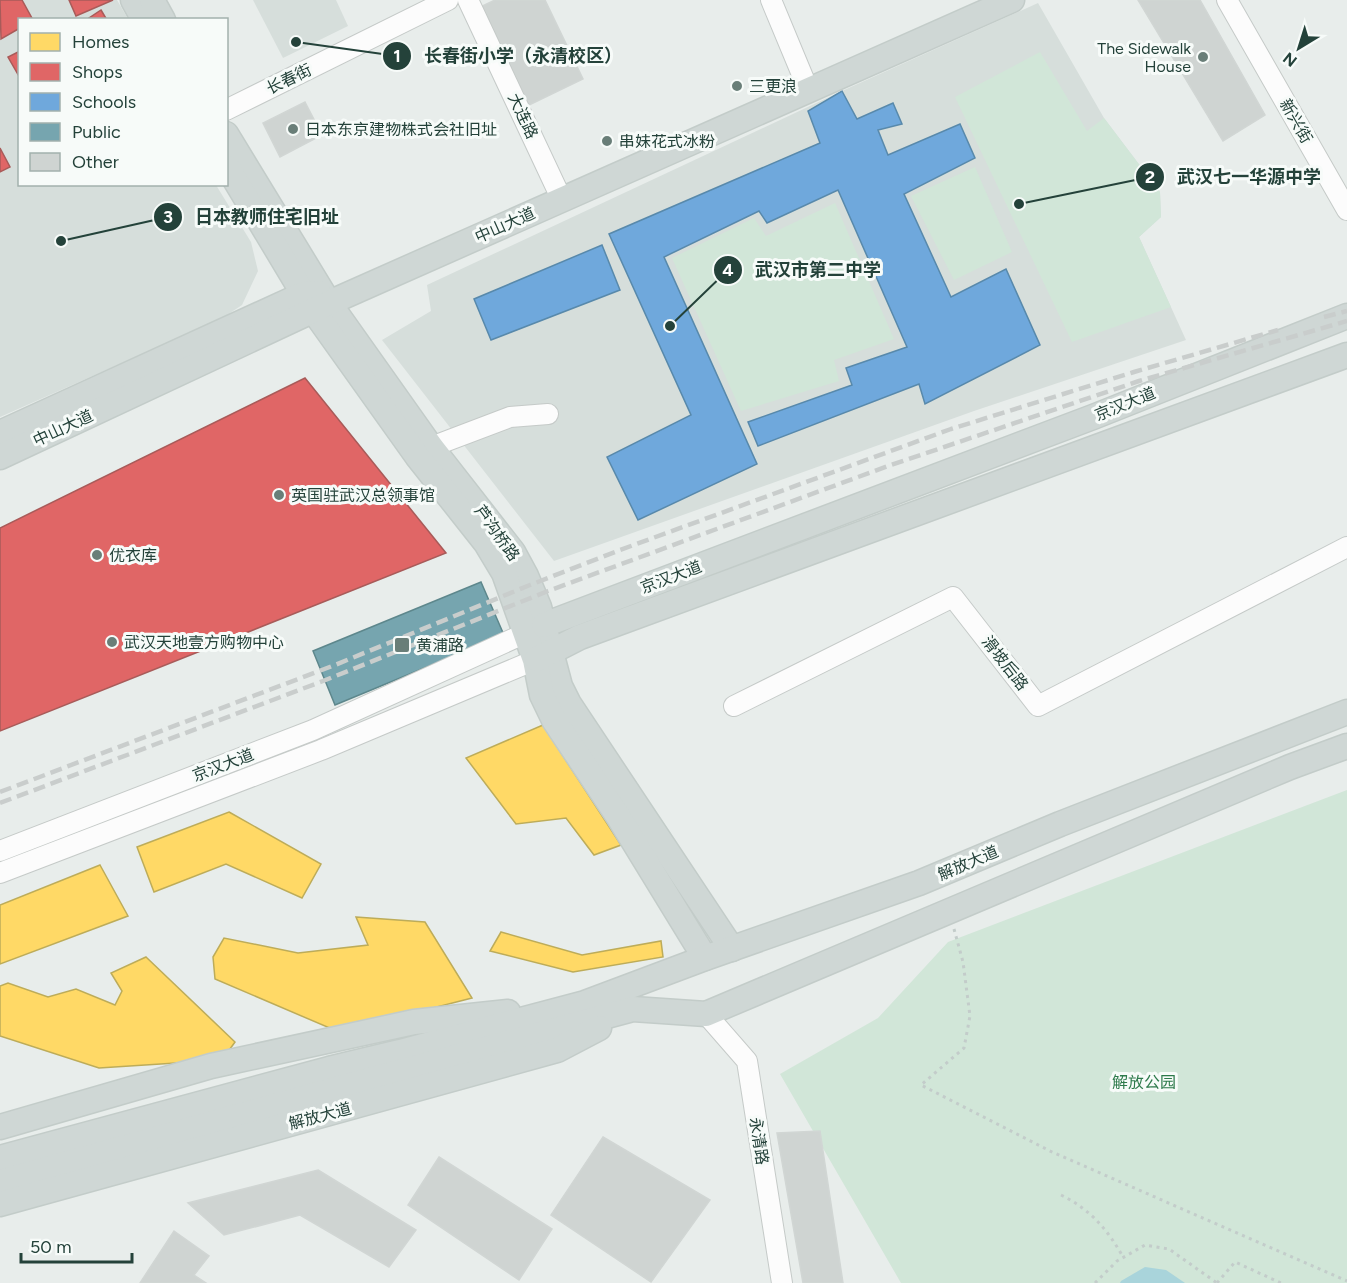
<svg xmlns="http://www.w3.org/2000/svg" width="1347" height="1283" font-family="Figtree,'Noto Sans SC',sans-serif">
	<style>
		.built { fill: #d6dedb }
		.green { fill: #d1e6d8 }
		.water { fill: #a9d4db }
		.homes { fill: #ffd966; stroke: #bdac59; stroke-width: 1.5 }
		.shops { fill: #e06666; stroke: #a85b59; stroke-width: 1.5 }
		.schools { fill: #6fa8dc; stroke: #5889ab; stroke-width: 1.5 }
		.public { fill: #76a5af; stroke: #5d878c; stroke-width: 1.5 }
		.building { fill: #cfd4d2; stroke: #d1d6d4; stroke-width: 1.5 }
		.lines { fill: none; stroke-linecap: round; stroke-linejoin: round }
		.minor-casing { stroke: #c5cac8; stroke-width: 22 }
		.major-casing { stroke: #c3ccc9; stroke-width: 27 }
		.path { stroke: #c3ccca; stroke-width: 3; stroke-dasharray: 3 4.5; stroke-linecap: butt }
		.minor { stroke: #fcfcfc; stroke-width: 20 }
		.major { stroke: #cfd7d5; stroke-width: 24 }
		.rail { stroke: #c9cdcc; stroke-width: 4.5; stroke-dasharray: 12 6; stroke-linecap: butt }
		.poi-dot { fill: #697e78; stroke: #f7fbf9; stroke-width: 2 }
		.labels { text-anchor: middle; dominant-baseline: central; stroke-width: 6; stroke-linejoin: round; paint-order: stroke }
		.poi-label { font-size: 16px; fill: #24423a; stroke: #f7fbf9; text-anchor: start }
		.street-label { font-size: 16px; fill: #24423a; stroke: #f7fbf9 }
		.park-label { font-size: 16px; fill: #2d7a4b; stroke: #f7fbf9 }
		.leader { fill: none; stroke: #24423a; stroke-width: 2 }
		.callout-dot { fill: #24423a; stroke: #f7fbf9; stroke-width: 2 }
		.mark-label { font-size: 18px; text-anchor: middle; font-weight: bold; fill: #fff }
		.callout-label { font-size: 18px; text-anchor: middle; font-weight: bold; fill: #24423a; stroke: #f7fbf9; stroke-width: 6; stroke-linejoin: round; paint-order: stroke }
	</style>
	<rect width="100%" height="100%" fill="#e8edeb"/>
	<g class="built">
		<polygon points="0,0 117,0 128,19 20,20 20,184 216,185 251,242 258,271 242,305 221,319 0,417"/>
		<polygon points="253,0 336,0 348,26 283,58"/>
		<polygon points="1038,3 1104,118 1160,192 1161,217 1139,237 1186,340 974,411 554,561 382,340 431,311 427,285 842,91"/>
	</g>
	<g class="green">
		<polygon points="1040,52 1087,131 1104,118 1160,192 1161,217 1139,237 1171,307 1072,342 955,97"/>
		<polygon points="975,167 1012,252 954,280 911,196"/>
		<polygon points="835,203 894,339 834,360 839,381 741,411 672,258 754,218 766,236"/>
		<polygon points="1347,790 1347,1283 901,1283 780,1074 878,1018 948,942"/>
	</g>
	<polygon class="water" points="1145,1267 1166,1270 1185,1283 1120,1283 1121,1281"/>
	<g class="homes">
		<polygon points="543,725 621,845 594,855 566,818 516,824 466,758"/>
		<polygon points="229,812 321,864 302,898 226,864 154,892 137,847"/>
		<polygon points="100,865 128,916 0,964 0,905"/>
		<polygon points="356,917 425,922 472,998 339,1032 215,979 213,957 224,938 298,953 368,945"/>
		<polygon points="501,932 582,955 661,941 663,957 573,972 490,951"/>
		<polygon points="146,957 235,1042 222,1060 99,1068 0,1036 0,986 8,983 48,997 76,989 115,1005 122,991 111,973"/>
	</g>
	<g class="shops">
		<polygon points="0,0 22,0 33,20 20,20 20,28 1,39"/>
		<polygon points="69,0 113,0 76,16"/>
		<polygon points="101,10 107,20 86,20"/>
		<polygon points="20,51 20,78 8,57"/>
		<polygon points="0,148 10,167 0,172"/>
		<polygon points="305,378 446,553 0,731 0,528"/>
	</g>
	<g class="schools">
		<polygon points="842,91 857,119 893,103 902,124 878,130 888,155 960,124 975,158 904,194 951,297 1006,269 1040,345 925,404 919,384 758,446 748,422 852,385 846,368 907,347 838,190 767,223 759,211 664,257 757,464 638,520 607,457 691,415 609,234 820,143 808,111"/>
		<polygon points="602,245 620,290 491,340 474,299"/>
	</g>
	<polygon class="public" points="481,582 504,635 335,705 313,651"/>
	<g class="building">
		<polygon points="495,0 545,0 583,79 525,107 478,8"/>
		<polygon points="1138,0 1200,0 1265,115 1223,141"/>
		<polygon points="305,102 322,135 280,157 263,123"/>
		<polygon points="820,1131 843,1283 803,1283 777,1133"/>
		<polygon points="603,1137 710,1200 651,1282 551,1215"/>
		<polygon points="439,1157 552,1229 519,1280 408,1205"/>
		<polygon points="318,1170 416,1230 389,1267 300,1215 224,1235 188,1203"/>
		<polygon points="174,1231 209,1256 194,1275 206,1283 140,1283"/>
	</g>
	<g class="lines">
		<g class="minor-casing">
			<g id="minor">
				<polyline points="468,0 562,200"/>
				<polyline points="771,0 808,89"/>
				<polyline points="1227,0 1347,210"/>
				<polyline points="226,110 448,0"/>
				<polyline points="431,447 510,417 548,414"/>
				<polyline points="734,706 953,597 1038,706 1347,547"/>
				<polyline points="0,851 313,730 539,627"/>
				<polyline points="0,873 321,750 535,660"/>
				<polyline points="706,1014 747,1061 782,1283"/>
			</g>
		</g>
		<g class="major-casing">
			<g id="major">
				<polyline points="133,0 144,20"/>
				<polyline points="152,0 163,20"/>
				<polyline points="226,134 329,303 431,447 513,552 526,576 539,607 560,686 569,704 732,949"/>
				<polyline points="228,168 315,313 417,456 486,543 504,573 535,660 542,695 554,720 618,816 705,958"/>
				<polyline points="0,433 304,294 319,293"/>
				<polyline points="0,457 329,303 1012,0"/>
				<polyline points="544,625 1093,417 1347,316"/>
				<polyline points="537,659 580,637 1347,355"/>
				<polyline points="0,1127 211,1066 414,1022 508,1012"/>
				<polyline points="0,1158 329,1069 400,1052 585,1003 705,958 919,883 1060,824 1347,712"/>
				<polyline points="0,1182 332,1090 633,1009 706,1014 1290,767 1347,746"/>
				<polyline points="0,1204 557,1050 599,1028"/>
			</g>
		</g>
		<g class="path">
			<polyline points="954,929 963,962 970,1016 964,1048 921,1085 1052,1152 1347,1281"/>
			<path d="M1061 1195C1090 1209 1108 1230 1123 1257"/>
			<polyline points="1095,1283 1117,1261 1145,1245 1169,1249 1217,1283"/>
			<polyline points="1217,1283 1235,1262 1281,1283"/>
		</g>
		<use href="#minor" class="minor"/>
		<use href="#major" class="major"/>
		<g class="rail">
			<polyline points="1324,317 1347,311"/>
			<polyline points="0,792 335,665 530,585 620,550 951,429 1134,372 1278,330"/>
			<polyline points="0,803 323,681 548,591 888,466 1139,381 1347,321"/>
		</g>
	</g>
	<g class="poi-dot">
		<circle cx="1203" cy="57" r="6"/>
		<circle cx="737" cy="86" r="6"/>
		<circle cx="293" cy="129" r="6"/>
		<circle cx="607" cy="141" r="6"/>
		<circle cx="279" cy="495" r="6"/>
		<circle cx="97" cy="555" r="6"/>
		<circle cx="112" cy="642" r="6"/>
		<rect x="394" y="637" width="16" height="16" rx="3"/>
	</g>
	<g class="labels">
		<g class="poi-label">
			<text x="1191" y="48" text-anchor="end">The Sidewalk<tspan x="1191" dy="18">House</tspan></text>
			<text x="749" y="86">三更浪</text>
			<text x="305" y="129">日本东京建物株式会社旧址</text>
			<text x="619" y="141">串妹花式冰粉</text>
			<text x="291" y="495">英国驻武汉总领事馆</text>
			<text x="109" y="555">优衣库</text>
			<text x="124" y="642">武汉天地壹方购物中心</text>
			<text x="416" y="645">黄浦路</text>
		</g>
		<g class="street-label">
			<text transform="translate(289 79) rotate(-26)">长春街</text>
			<text transform="translate(523 116) rotate(65)">大连路</text>
			<text transform="translate(1296 121) rotate(60)">新兴街</text>
			<text transform="translate(505 225) rotate(-24)">中山大道</text>
			<text transform="translate(1125 404) rotate(-22)">京汉大道</text>
			<text transform="translate(63 428) rotate(-25)">中山大道</text>
			<text transform="translate(497 533) rotate(54)">芦沟桥路</text>
			<text transform="translate(671 577) rotate(-21)">京汉大道</text>
			<text transform="translate(1005 663) rotate(52)">滑坡后路</text>
			<text transform="translate(223 765) rotate(-21)">京汉大道</text>
			<text transform="translate(968 863) rotate(-23)">解放大道</text>
			<text transform="translate(320 1116) rotate(-15)">解放大道</text>
			<text transform="translate(759 1141) rotate(81)">永清路</text>
		</g>
		<g class="park-label">
			<text x="1144" y="1082">解放公园</text>
		</g>
	</g>
	<path class="leader" d="M296 42L397 56M1019 204L1150 177M61 241L168 217M670 326L728 270"/>
	<g class="callout-dot">
		<circle cx="296" cy="42" r="6"/>
		<circle cx="1019" cy="204" r="6"/>
		<circle cx="61" cy="241" r="6"/>
		<circle cx="670" cy="326" r="6"/>
		<circle cx="397" cy="56" r="15"/>
		<circle cx="1150" cy="177" r="15"/>
		<circle cx="168" cy="217" r="15"/>
		<circle cx="728" cy="270" r="15"/>
	</g>
	<g class="mark-label">
		<text x="397" y="62">1</text>
		<text x="1150" y="183">2</text>
		<text x="168" y="223">3</text>
		<text x="728" y="276">4</text>
	</g>
	<g class="callout-label">
		<text x="523" y="62">长春街小学（永清校区）</text>
		<text x="1249" y="183">武汉七一华源中学</text>
		<text x="267" y="223">日本教师住宅旧址</text>
		<text x="818" y="276">武汉市第二中学</text>
	</g>
	<rect x="18" y="18" width="210" height="168" fill="#f7fbf9" stroke="#a3b1ad" stroke-width="1.5"/>
	<rect x="30" y="33" width="30" height="18" fill="#ffd966" stroke="#a3b1ad" stroke-width="1.5"/>
	<text x="72" y="48" font-size="18" fill="#24423a">Homes</text>
	<rect x="30" y="63" width="30" height="18" fill="#e06666" stroke="#a3b1ad" stroke-width="1.5"/>
	<text x="72" y="78" font-size="18" fill="#24423a">Shops</text>
	<rect x="30" y="93" width="30" height="18" fill="#6fa8dc" stroke="#a3b1ad" stroke-width="1.5"/>
	<text x="72" y="108" font-size="18" fill="#24423a">Schools</text>
	<rect x="30" y="123" width="30" height="18" fill="#76a5af" stroke="#a3b1ad" stroke-width="1.5"/>
	<text x="72" y="138" font-size="18" fill="#24423a">Public</text>
	<rect x="30" y="153" width="30" height="18" fill="#cfd4d2" stroke="#a3b1ad" stroke-width="1.5"/>
	<text x="72" y="168" font-size="18" fill="#24423a">Other</text>
	<g transform="translate(1299 48) rotate(218)" stroke="#f7fbf9" stroke-width="4.5" paint-order="stroke">
	<path d="M0-4.5L10 22L0 15L-10 22Z" fill="#24423a"/>
	<text y="-9" font-size="16" font-weight="bold" text-anchor="middle" fill="#24423a">N</text>
	</g>
	<path d="M21 1253v9h111v-9" fill="none" stroke="#24423a" stroke-width="3"/>
	<text x="30" y="1253" font-size="18" fill="#24423a" stroke="#f7fbf9" stroke-width="4.5" paint-order="stroke">50 m</text>
</svg>
